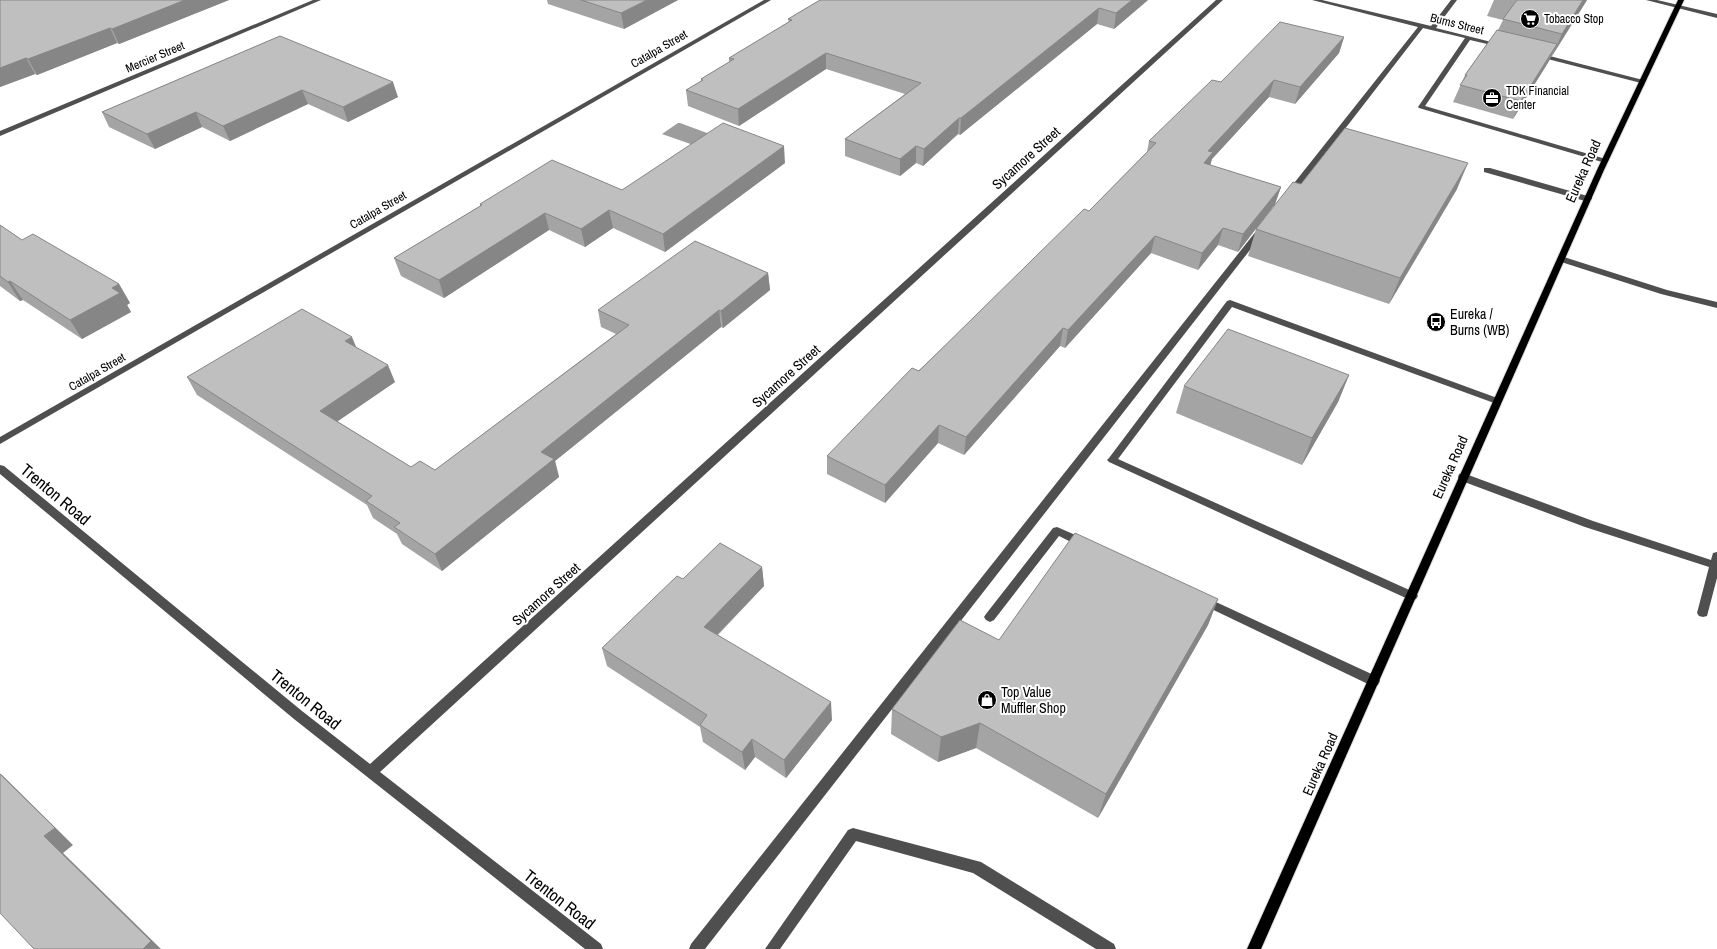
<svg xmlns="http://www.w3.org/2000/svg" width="1717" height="949" font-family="'Archivo Narrow',sans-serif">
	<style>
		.water { fill: #9d9d9d }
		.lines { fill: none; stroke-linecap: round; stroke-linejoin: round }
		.major-casing { stroke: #dbdbdb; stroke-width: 2 }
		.minor { fill: #4f4f4f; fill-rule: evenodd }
		.major { fill: #000; fill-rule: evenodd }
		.wall { fill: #a4a4a4 }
		.shaded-wall { fill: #868686 }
		.building { fill: #bfbfbf; stroke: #868686 }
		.labels { text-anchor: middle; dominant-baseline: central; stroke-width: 4; stroke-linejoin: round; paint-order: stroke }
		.far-poi-label { font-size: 12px; fill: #000; stroke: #fff; text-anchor: start }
		.far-street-label { font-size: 12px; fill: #000; stroke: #fff }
		.street-label { font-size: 14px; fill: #000; stroke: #fff }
		.poi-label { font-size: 14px; fill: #000; stroke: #fff; text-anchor: start }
		.near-street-label { font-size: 17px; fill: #000; stroke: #fff }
	</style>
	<rect width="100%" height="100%" fill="#fff"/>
	<polygon class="water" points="678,123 680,123 718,137 702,148 662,134"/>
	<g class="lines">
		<g class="major-casing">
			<polygon id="major" points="1678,0 1684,0 1604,170 1261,949 1247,949 1597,170"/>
		</g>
		<g class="minor">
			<polygon points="313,0 321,0 0,136 0,131"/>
			<polygon points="764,0 771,0 0,444 0,437"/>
			<polygon points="1216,0 1223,0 380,772 601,944 603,949 585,949 294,719 0,474 0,465 4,466 302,711 370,764"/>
			<polygon points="1312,0 1322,0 1431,26 1451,0 1457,0 1436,28 1503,45 1500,47 1470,40 1425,106 1609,160 1605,162 1602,162 1419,108 1418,107 1465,38 1423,28 1293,196 1287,196 1287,192 1418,27"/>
			<polygon points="1646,0 1657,0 1717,14 1717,18"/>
			<polygon points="1538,53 1643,80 1644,81 1641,83 1536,56 1536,54"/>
			<polygon points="1484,168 1490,168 1591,197 1592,199 1588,201 1585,201 1484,172"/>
			<polygon points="1257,230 1260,230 1264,232 705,949 689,949 691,944"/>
			<polygon points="1558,257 1564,257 1667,290 1717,302 1717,308 1661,294 1558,261"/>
			<polygon points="1230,300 1500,399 1502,401 1500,403 1494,403 1232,307 1118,459 1416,593 1418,596 1416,599 1412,600 1408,599 1109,462 1107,460 1109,458 1227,301"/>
			<polygon points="1463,473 1593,521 1711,560 1713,553 1717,552 1717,578 1707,616 1703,617 1699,616 1697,613 1709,567 1585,527 1459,480 1458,477 1459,474"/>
			<polygon points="1057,527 1087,540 1088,543 1087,546 1079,546 1059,536 994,620 990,622 986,620 984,617 986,614 1053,528"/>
			<polygon points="1203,596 1378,677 1380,681 1378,685 1374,686 1370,685 1199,603 1197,600 1199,597"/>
			<polygon points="853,828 981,862 1114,944 1116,949 1096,949 973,873 856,841 780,949 765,949 848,830"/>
		</g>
		<use href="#major" class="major"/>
	</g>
	<g class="wall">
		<polygon points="0,0 229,0 119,44 117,43 37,75 35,74 0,87"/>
		<polygon points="547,0 678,0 624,29 548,4"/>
		<polygon points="820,0 1148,0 1114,29 1097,24 960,135 958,134 923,166 916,163 900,176 845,156 845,139 905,94 826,69 739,126 688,106 686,90 701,81 701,79 729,62 729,58 789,22 788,19"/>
		<polygon points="1494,0 1587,0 1552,56 1551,56 1549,61 1513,119 1453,102 1465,75 1498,30 1503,20 1487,16"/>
		<polygon points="280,36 398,97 348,122 308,104 230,141 202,127 155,149 109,127 102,112"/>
		<polygon points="1344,37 1339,53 1295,104 1269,97 1212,159 1210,165 1281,187 1275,204 1238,252 1218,245 1198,270 1151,253 1065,348 1060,346 964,455 938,443 885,503 827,474 827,456 1089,211 1147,152 1149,141 1221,82"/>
		<polygon points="785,163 665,252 613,228 585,247 549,230 444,298 401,276 394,258 480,206 480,204 622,190"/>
		<polygon points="1301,184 1457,189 1389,304 1248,256 1256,229"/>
		<polygon points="0,225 22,240 119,284 130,303 127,305 131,312 82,339 23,300 20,301 0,286"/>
		<polygon points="768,273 770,290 723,328 721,327 555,461 559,477 442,571 402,544 397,534 373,518 367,505 197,395 187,377 356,347 395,382 337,421 411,467 435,470 616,334 601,327 598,310"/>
		<polygon points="1349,375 1338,402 1302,465 1176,413 1184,386"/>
		<polygon points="762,567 764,586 718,635 832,720 786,778 755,757 745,770 703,742 700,727 607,666 602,648 683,579"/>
		<polygon points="1218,599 1208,625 1098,818 976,748 938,762 891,734 892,709 999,640"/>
	</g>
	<g class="shaded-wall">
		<polygon points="185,0 229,0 119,44 112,29"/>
		<polygon points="647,0 678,0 624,29 621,13"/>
		<polygon points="1132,0 1148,0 1114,29 1116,13"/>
		<polygon points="1583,0 1587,0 1552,56 1562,34"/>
		<polygon points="1099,8 1097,24 960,135 961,118"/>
		<polygon points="110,28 117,43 37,75 28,59"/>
		<polygon points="1344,37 1339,53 1295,104 1300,87"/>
		<polygon points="1557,44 1549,61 1513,119 1521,101"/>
		<polygon points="826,53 826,69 739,126 738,109"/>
		<polygon points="26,58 35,74 0,87 0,68"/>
		<polygon points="1274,80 1269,97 1212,159 1209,170 1200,180 1208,151"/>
		<polygon points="393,82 398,97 348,122 343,107"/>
		<polygon points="302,90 308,104 230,141 223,126"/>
		<polygon points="196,112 202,127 155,149 147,134"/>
		<polygon points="959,118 958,134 923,166 924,149"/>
		<polygon points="784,146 785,163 665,252 663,234"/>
		<polygon points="916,146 916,163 900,176 900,159"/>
		<polygon points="1468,163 1457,189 1389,304 1400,278"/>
		<polygon points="1281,187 1275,204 1238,252 1243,234"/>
		<polygon points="609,210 613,228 585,247 581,229"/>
		<polygon points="545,213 549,230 444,298 439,280"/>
		<polygon points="1223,228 1218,245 1198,270 1202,253"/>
		<polygon points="1155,236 1151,253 1065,348 1068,330"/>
		<polygon points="768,273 770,290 723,328 721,311"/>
		<polygon points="10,281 23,300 20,301 8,282"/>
		<polygon points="119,284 130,303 127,305 131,312 82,339 70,320 112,288"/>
		<polygon points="719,310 721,327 555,461 559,477 442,571 435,554 541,452"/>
		<polygon points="1063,328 1060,346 964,455 966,437"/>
		<polygon points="352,337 359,354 345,341"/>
		<polygon points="388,365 395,382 328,428 320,411"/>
		<polygon points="1349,375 1338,402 1302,465 1312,438"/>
		<polygon points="939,425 938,443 885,503 885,485"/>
		<polygon points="762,567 764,586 707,645 704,627"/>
		<polygon points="1218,599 1208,625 1098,818 1106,794"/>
		<polygon points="831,702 832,720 786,778 784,760"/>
		<polygon points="980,723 976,748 938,762 941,737"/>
		<polygon points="752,739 755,757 745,770 742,752"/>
		<polygon points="0,773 73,845 63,853 161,949 143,949 44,836"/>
	</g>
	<g class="building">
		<polygon points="0,0 185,0 112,29 110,28 28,59 26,58 0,68"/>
		<polygon points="581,0 647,0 621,13"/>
		<polygon points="820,0 1132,0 1116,13 1099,8 961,118 959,118 924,149 916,146 900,159 845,139 921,83 826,53 738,109 686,90 703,80 701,79 734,59 729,58 792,20 788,19"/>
		<polygon points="1517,0 1583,0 1562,34 1503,19"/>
		<polygon points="1280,22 1344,37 1300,87 1274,80 1208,151 1213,152 1204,163 1281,187 1243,234 1223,228 1202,253 1155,236 1068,330 1063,328 966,437 939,425 885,485 827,456 912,368 919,371 1084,209 1089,211 1156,143 1149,141 1212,80 1221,82"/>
		<polygon points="1497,30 1557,44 1521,101 1460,85 1467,75 1465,75"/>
		<polygon points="280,36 393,82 343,107 302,90 223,126 196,112 147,134 102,112"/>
		<polygon points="723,123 784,146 663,234 609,210 581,229 545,213 439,280 394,258 482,205 480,204 552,160 622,190"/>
		<polygon points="1345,128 1468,163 1400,278 1256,229 1293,182 1301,184"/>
		<polygon points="0,225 22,240 33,234 119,284 112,288 120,293 70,320 10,281 8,282 0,276"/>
		<polygon points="695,241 768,273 721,311 719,310 541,452 554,459 435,554 394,527 400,523 366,501 372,496 187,377 302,309 352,337 345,341 388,365 320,411 411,467 420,461 435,470 629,325 598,310"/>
		<polygon points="1228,329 1349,375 1312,438 1184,386"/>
		<polygon points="1075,533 1218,599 1106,794 980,723 941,737 892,709 960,620 999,640"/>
		<polygon points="720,543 762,567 704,627 831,702 784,760 752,739 742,752 700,725 707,715 602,648 677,576 683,579"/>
		<polygon points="0,774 55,828 44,836 151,941 143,949 34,949 0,913"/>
	</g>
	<defs>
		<g id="supermarket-disc" transform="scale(1)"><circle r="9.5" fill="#000" stroke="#fff"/><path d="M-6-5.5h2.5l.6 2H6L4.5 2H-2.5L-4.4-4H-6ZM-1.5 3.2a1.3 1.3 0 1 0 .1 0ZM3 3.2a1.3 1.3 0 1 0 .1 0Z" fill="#fff"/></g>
		<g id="office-disc" transform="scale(1)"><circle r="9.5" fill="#000" stroke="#fff"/><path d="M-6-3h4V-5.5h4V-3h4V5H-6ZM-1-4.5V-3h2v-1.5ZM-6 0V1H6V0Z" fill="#fff"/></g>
		<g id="bus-disc" transform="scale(1)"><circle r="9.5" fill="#000" stroke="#fff"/><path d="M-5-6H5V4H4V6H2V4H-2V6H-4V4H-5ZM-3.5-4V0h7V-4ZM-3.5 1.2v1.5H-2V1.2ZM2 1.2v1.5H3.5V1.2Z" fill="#fff"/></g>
		<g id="shop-disc" transform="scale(1)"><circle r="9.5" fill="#000" stroke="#fff"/><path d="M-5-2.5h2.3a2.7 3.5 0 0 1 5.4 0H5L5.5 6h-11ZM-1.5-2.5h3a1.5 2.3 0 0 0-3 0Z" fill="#fff"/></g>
	</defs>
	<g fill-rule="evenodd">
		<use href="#supermarket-disc" x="1530" y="19"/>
		<use href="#office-disc" x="1492" y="98"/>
		<use href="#bus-disc" x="1436" y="322"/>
		<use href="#shop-disc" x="987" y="700"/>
	</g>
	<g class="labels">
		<g class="far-poi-label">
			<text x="1544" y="19">Tobacco Stop</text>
			<text x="1506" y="91">TDK Financial<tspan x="1506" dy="14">Center</tspan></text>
		</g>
		<g class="far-street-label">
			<text transform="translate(1457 24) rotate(14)">Burns Street</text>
			<text transform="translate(659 49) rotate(-30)">Catalpa Street</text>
			<text transform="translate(155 57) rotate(-23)">Mercier Street</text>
			<text transform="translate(378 210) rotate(-30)">Catalpa Street</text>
			<text transform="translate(97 372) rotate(-30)">Catalpa Street</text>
		</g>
		<g class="street-label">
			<text transform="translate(1026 158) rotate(-42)">Sycamore Street</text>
			<text transform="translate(1583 171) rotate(-66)">Eureka Road</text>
			<text transform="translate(786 376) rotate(-42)">Sycamore Street</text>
			<text transform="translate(1450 467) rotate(-66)">Eureka Road</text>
			<text transform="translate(546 594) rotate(-42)">Sycamore Street</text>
			<text transform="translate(1320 764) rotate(-66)">Eureka Road</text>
		</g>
		<g class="poi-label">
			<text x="1450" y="314">Eureka /<tspan x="1450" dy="16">Burns (WB)</tspan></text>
			<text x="1001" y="692">Top Value<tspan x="1001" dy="16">Muffler Shop</tspan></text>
		</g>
		<g class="near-street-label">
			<text transform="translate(56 494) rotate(40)">Trenton Road</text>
			<text transform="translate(306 699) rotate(39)">Trenton Road</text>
			<text transform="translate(560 899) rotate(38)">Trenton Road</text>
		</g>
	</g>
</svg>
